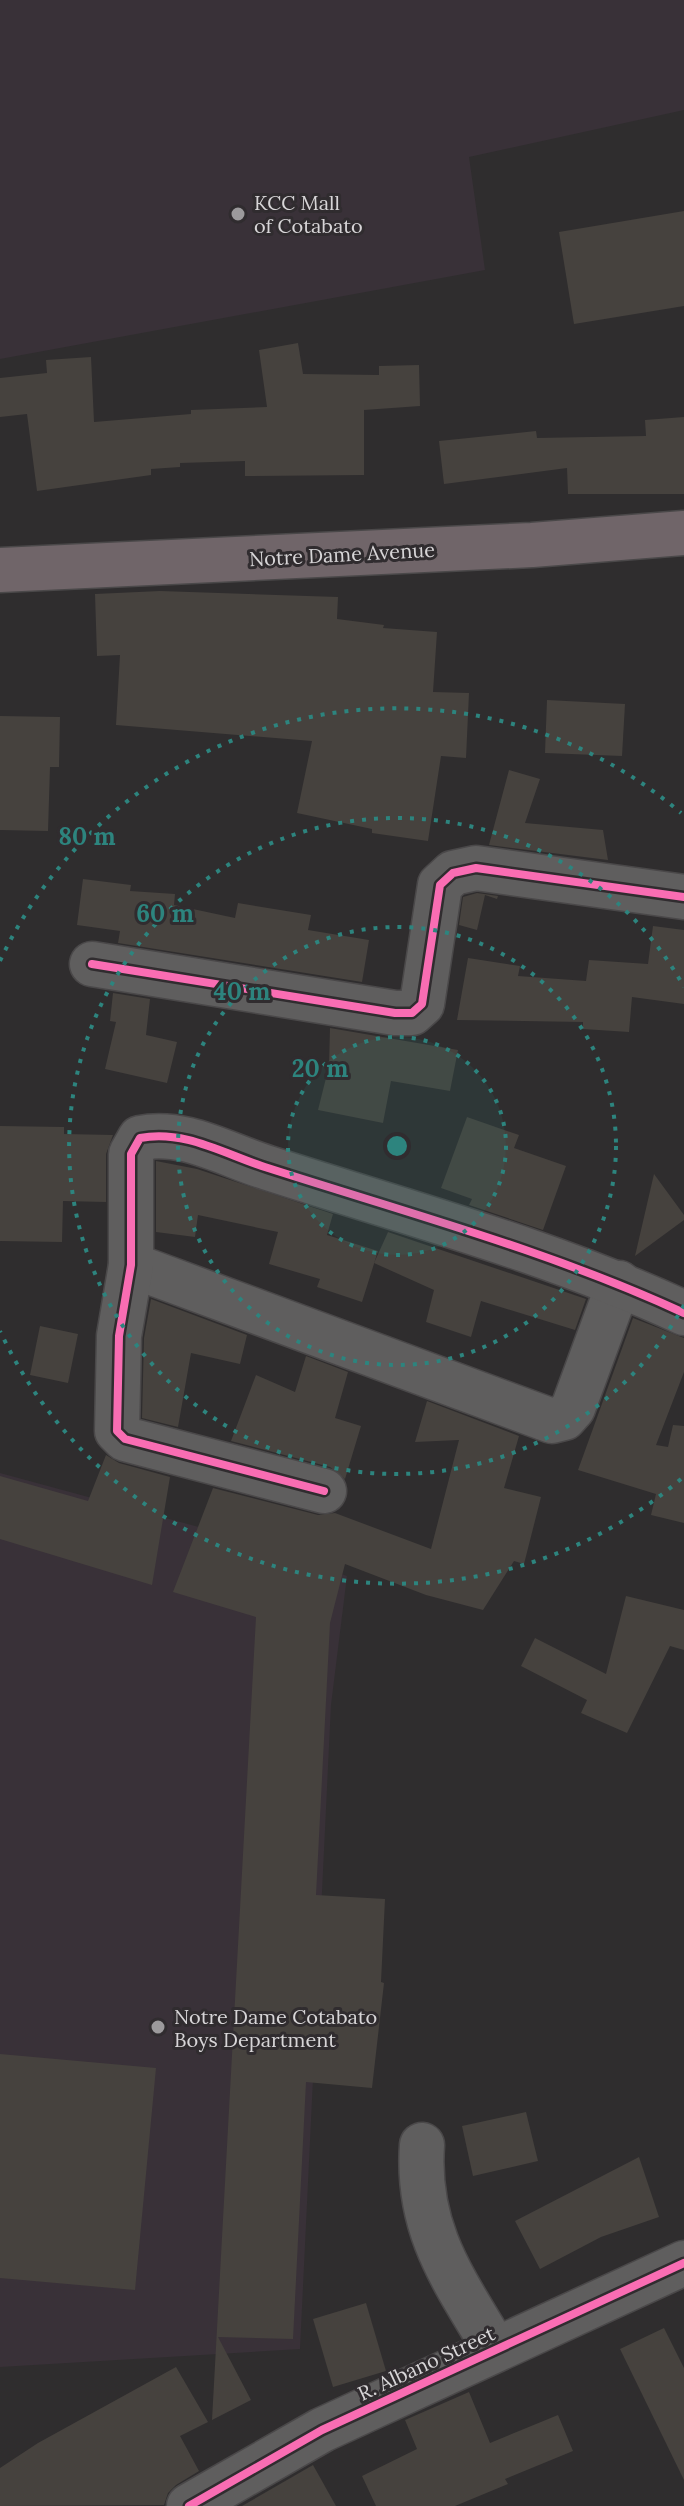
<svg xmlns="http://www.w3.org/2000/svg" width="684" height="2506" font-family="Lora,serif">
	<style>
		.built { fill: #393138 }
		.building { fill: #46423e }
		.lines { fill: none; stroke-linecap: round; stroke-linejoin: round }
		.minor-casing { stroke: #4a4849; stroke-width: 47 }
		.major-casing { stroke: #4a4849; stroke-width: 47 }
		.minor { stroke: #5f5e5e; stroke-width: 44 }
		.major { stroke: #706569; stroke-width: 44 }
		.cycleway-casing { stroke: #302c2f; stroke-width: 13 }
		.cycleway { stroke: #f96db3; stroke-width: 8 }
		.ring { fill: none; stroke: #2d847e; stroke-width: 4; stroke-dasharray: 4 8 }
		.poi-dot { fill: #9c9a9c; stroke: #302c2f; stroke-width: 3 }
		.labels { text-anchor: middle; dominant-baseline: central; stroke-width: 6; stroke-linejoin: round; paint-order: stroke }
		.poi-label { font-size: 20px; fill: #d7d5d7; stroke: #302c2f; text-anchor: start }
		.street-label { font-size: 20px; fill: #d7d5d7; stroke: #302c2f }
		.centre { fill: #2d847e; stroke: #302c2f; stroke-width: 4 }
		.ring-label { font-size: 24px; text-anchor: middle; font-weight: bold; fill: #2d847e; stroke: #302c2f; stroke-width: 6; stroke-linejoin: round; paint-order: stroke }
	</style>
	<rect width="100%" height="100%" fill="#2f2d2e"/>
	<g class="built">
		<polygon points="0,0 684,0 684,110 469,157 485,270 0,359"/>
		<polygon points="0,1473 254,1542 347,1576 331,1705 300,2349 0,2367"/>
	</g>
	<g class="building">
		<polygon points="684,211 684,306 574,324 559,232"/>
		<polygon points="298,343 303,374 379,375 379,366 419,365 420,406 364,410 364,475 245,476 245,461 180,463 180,467 151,469 151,475 37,491 27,414 0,417 0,378 47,373 46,360 91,357 94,422 191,414 191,410 267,407 259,350"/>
		<polygon points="684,417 684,494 568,494 567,468 444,484 439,441 536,431 537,438 646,436 645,420"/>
		<polygon points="160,591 338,597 337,619 384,625 383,628 437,632 433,692 469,693 466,758 441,756 428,841 372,833 372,829 297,813 312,741 116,725 120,655 97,656 95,594"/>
		<polygon points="547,700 625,704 622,756 545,753"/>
		<polygon points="0,716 60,717 59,767 50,767 48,831 0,830"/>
		<polygon points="509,770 540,779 525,823 603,830 608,860 489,845"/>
		<polygon points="83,879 131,885 130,891 175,894 174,905 235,918 238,903 311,915 308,930 369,940 362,982 118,943 120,931 77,925"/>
		<polygon points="477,893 498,896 497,899 485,895 477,930 459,925 463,897"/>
		<polygon points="653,926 684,930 684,1004 632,997 629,1032 583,1029 583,1022 457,1020 468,958 520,966 518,976 586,981 589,960 648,964"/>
		<polygon points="113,993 150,999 146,1035 177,1042 167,1083 105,1069 116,1022 110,1021"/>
		<polygon points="330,1028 458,1050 450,1091 391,1081 383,1123 318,1110 329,1066"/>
		<polygon points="467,1117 519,1135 514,1148 566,1166 543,1230 469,1205 472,1199 441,1188"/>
		<polygon points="0,1126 64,1127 64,1134 113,1135 106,1154 106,1202 63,1201 62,1242 0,1241"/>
		<polygon points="156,1161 197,1169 333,1214 327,1235 378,1251 362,1302 317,1287 320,1279 269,1264 278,1232 198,1215 195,1237 156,1232"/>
		<polygon points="654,1174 684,1215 684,1220 635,1256"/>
		<polygon points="388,1232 586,1299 575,1330 481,1301 471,1337 426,1322 434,1290 374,1263"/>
		<polygon points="151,1299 247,1335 240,1364 191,1353 178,1427 142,1418 144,1338"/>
		<polygon points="633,1318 684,1338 684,1372 656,1445 668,1447 673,1425 684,1426 684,1523 651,1515 656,1494 578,1470"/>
		<polygon points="40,1326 78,1334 68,1383 30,1375"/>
		<polygon points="306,1356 348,1372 335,1418 361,1426 345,1479 330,1467 231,1441 256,1375 295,1392"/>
		<polygon points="427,1401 519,1436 504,1488 541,1497 524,1564 514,1561 483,1610 426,1595 345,1564 330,1623 316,1895 385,1899 381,1982 384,1983 372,2088 306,2082 293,2339 218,2337 251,2400 212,2420 256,1617 173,1592 213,1488 318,1515 335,1513 431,1549 459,1440 415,1442"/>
		<polygon points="106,1455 119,1463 170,1477 152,1585 0,1539 0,1476 88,1501"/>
		<polygon points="626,1596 684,1610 684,1650 670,1646 627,1733 581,1713 587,1700 521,1666 535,1638 606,1674"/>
		<polygon points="0,2054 156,2068 135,2290 0,2278"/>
		<polygon points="526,2112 538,2161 473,2176 462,2126"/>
		<polygon points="639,2157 659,2217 601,2237 540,2269 515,2221"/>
		<polygon points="366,2303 386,2371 333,2387 313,2319"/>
		<polygon points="664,2328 684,2368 684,2480 620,2349"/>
		<polygon points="176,2367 208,2422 180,2436 199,2471 176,2485 168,2493 164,2505 0,2506 0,2468 38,2443"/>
		<polygon points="469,2392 490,2443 558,2415 573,2451 505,2479 508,2484 455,2506 376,2506 362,2476 417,2449 405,2420"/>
		<polygon points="313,2465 336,2506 242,2506"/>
	</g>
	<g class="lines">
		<g class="minor-casing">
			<g id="minor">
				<polyline points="92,964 395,1013 412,1013 422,1004 440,885 453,873 476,868 684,897"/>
				<polyline points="131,1265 552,1421 564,1418 573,1408 619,1283"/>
				<path d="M324 1491 125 1439 117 1431 119 1336 131 1265V1154L140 1138C185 1129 226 1155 268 1168 408 1213 550 1251 684 1313"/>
				<path d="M422 2145C416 2230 454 2280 495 2349"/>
				<polyline points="189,2506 322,2430 684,2263"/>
			</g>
		</g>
		<g class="major-casing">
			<polyline id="major" points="0,570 532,545 684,533"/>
		</g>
		<use href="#minor" class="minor"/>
		<use href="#major" class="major"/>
		<g class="cycleway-casing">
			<g id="cycleway">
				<polyline points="92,964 395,1013 412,1013 422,1004 440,885 453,873 476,868 684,897"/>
				<path d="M324 1491 125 1439 117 1431 119 1336 131 1265V1154L140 1138C185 1129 226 1155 268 1168 408 1213 550 1251 684 1313"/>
				<polyline points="189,2506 322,2430 684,2263"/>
			</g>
		</g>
		<use href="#cycleway" class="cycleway"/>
	</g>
	<circle cx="397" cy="1146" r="109" fill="#2d847e" fill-opacity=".12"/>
	<g class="ring">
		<circle cx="397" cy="1146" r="109"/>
		<circle cx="397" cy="1146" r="219"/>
		<path d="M684 1305A328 328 0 1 1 684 987"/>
		<path d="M681 1479A438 438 0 0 1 0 1331M0 961A438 438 0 0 1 681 813"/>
	</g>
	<g class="poi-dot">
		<circle cx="238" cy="214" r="8"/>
		<circle cx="158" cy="2027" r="8"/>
	</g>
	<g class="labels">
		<g class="poi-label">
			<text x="254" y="202">KCC Mall<tspan x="254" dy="23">of Cotabato</tspan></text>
			<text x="174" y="2016">Notre Dame Cotabato<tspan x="174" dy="23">Boys Department</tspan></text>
		</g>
		<g class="street-label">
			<text transform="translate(342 554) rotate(-3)">Notre Dame Avenue</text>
			<text transform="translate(426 2363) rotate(-25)">R. Albano Street</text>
		</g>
	</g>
	<circle cx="397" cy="1146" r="12" class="centre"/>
	<g class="ring-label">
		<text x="87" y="845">80 m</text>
		<text x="165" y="922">60 m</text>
		<text x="242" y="1000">40 m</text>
		<text x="320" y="1077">20 m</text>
	</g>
</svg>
